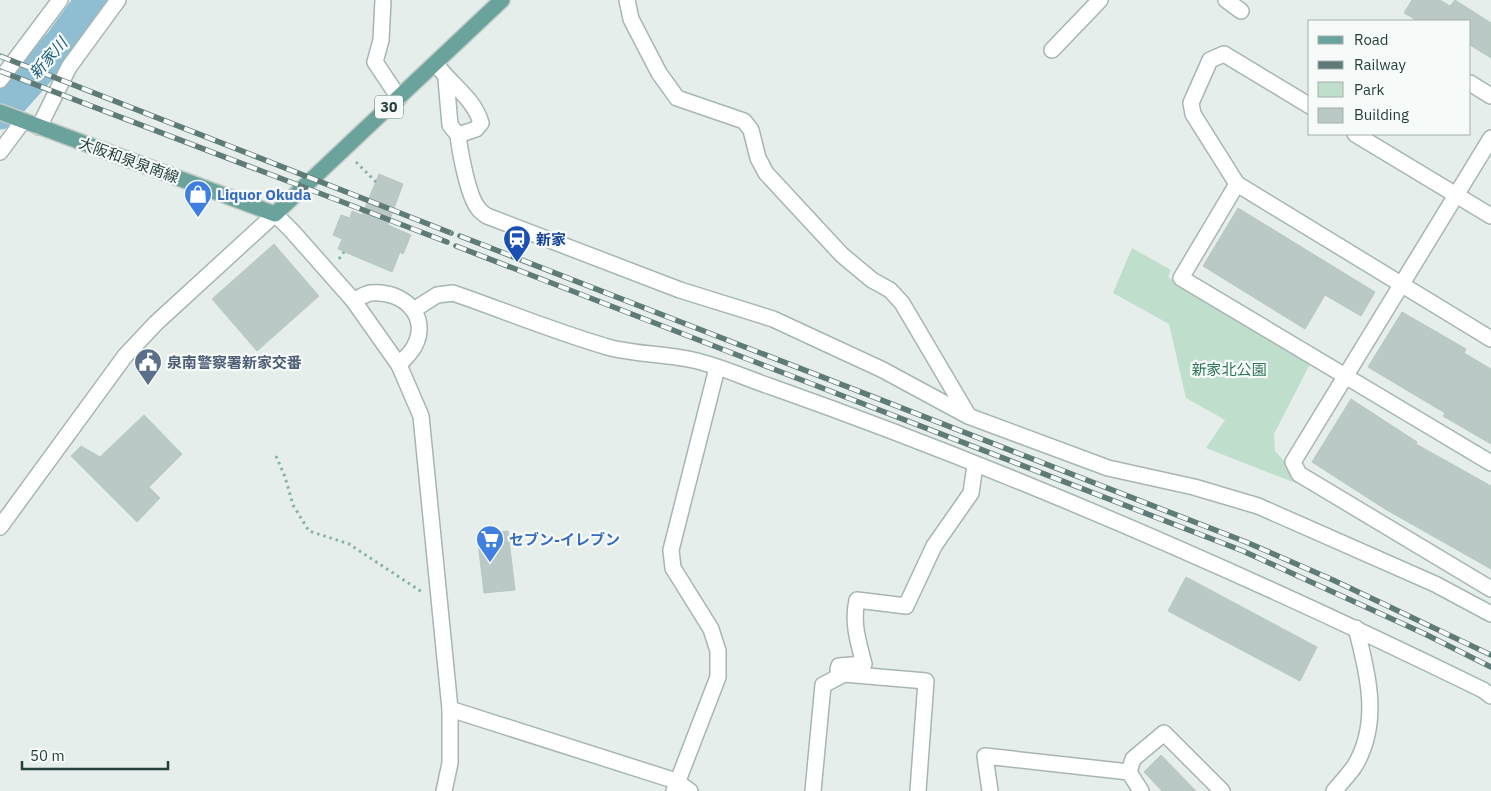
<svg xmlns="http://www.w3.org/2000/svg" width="1491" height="791" font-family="'IBM Plex Sans','Noto Sans JP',sans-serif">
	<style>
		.green { fill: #bfdfcc }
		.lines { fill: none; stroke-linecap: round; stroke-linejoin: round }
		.river { stroke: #8fbed2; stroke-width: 35 }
		.building { fill: #bac9c5; stroke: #b7c8c3 }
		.minor-casing { stroke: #a7b6b3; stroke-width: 18 }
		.major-casing { stroke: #c2cac8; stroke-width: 18 }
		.path { stroke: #86b1a9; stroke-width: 3; stroke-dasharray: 2.5 4; stroke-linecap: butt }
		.minor { stroke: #fff; stroke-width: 15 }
		.major { stroke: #6aa39c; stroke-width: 15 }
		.rail-casing { stroke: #5f7b77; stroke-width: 5.5 }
		.rail { stroke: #f6faf9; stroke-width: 4; stroke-dasharray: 11; stroke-linecap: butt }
		.labels { text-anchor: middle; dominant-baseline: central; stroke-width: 4.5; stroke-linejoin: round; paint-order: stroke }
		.shield { fill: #f6faf9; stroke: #637875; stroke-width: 1 }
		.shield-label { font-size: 14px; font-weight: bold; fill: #24403c }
		.street-label { font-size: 15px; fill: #24403c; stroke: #f6faf9 }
		.shop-label { font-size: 15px; font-weight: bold; fill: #366cbe; stroke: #f6faf9; text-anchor: start }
		.transit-label { font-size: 15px; font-weight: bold; fill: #164399; stroke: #f6faf9; text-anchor: start }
		.service-label { font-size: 15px; font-weight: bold; fill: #4e5e75; stroke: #f6faf9; text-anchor: start }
		.park-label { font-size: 15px; fill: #2e7754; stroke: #f6faf9 }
		.water-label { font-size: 16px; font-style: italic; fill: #1e607c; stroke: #f6faf9 }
	</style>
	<rect width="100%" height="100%" fill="#e5eeeb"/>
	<polygon class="green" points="1132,248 1171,270 1168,277 1310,364 1274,434 1275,451 1308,488 1206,448 1225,420 1186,398 1169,324 1113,293"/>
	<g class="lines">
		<polyline class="river" points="0,112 62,43 93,0"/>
	</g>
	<g class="building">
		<polygon points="1412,0 1440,0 1450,6 1455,0 1488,21 1491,23 1491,58 1470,45 1470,21 1418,21 1404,13"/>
		<polygon points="379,174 403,184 388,225 411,235 403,254 400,252 392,272 338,249 342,239 333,235 341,215 350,218 352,211 362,215"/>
		<polygon points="1238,208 1375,292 1361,316 1325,295 1305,329 1203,266"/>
		<polygon points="274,244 319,296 257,351 212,299"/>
		<polygon points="1402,312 1466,349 1464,353 1491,369 1491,444 1443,416 1445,413 1368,367"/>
		<polygon points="1351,399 1417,442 1416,444 1491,486 1491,569 1385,509 1312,462"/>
		<polygon points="144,415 182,454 149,487 160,498 137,522 71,456 81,446 100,457"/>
		<polygon points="508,531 515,590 484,593 477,534"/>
		<polygon points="1186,577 1317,647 1300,681 1168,611"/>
		<polygon points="1161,755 1196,791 1162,791 1144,772"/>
	</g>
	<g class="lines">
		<g class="minor-casing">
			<g id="minor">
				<polyline points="383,0 381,40 375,62 399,98"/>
				<polyline points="627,0 631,19 659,73 677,98 744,121 751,130 758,158 766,173 842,255 872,280 890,290 902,303 968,415"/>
				<polyline points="1226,0 1241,11"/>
				<polyline points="1052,50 1100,0"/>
				<path d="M436 64C450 84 474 98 481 123L476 129 458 135 450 125 446 79"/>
				<polyline points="0,80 60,0"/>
				<polyline points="1470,83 1491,96"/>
				<polyline points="1310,106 1224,54 1210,60 1191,103 1193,114 1237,184 1491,339"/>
				<polyline points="39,127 69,67 118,0"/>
				<polyline points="1355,134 1491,216"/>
				<path d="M458 135C460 152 468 196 478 208 480 211 484 214 487 216L680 290 773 319 883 370 968 416 1108 468 1194 487 1258 506 1435 584 1491 614"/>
				<polyline points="1491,138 1293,462 1299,474 1491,589"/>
				<polyline points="0,152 23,121"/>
				<polyline points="1237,184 1181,278 1491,463"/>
				<path d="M353 300C359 298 365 294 371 293 403 290 431 316 414 347 410 354 404 359 399 365"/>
				<path d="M415 309 437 295 453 293C505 311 558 333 611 348 636 354 662 354 688 359 716 364 745 378 772 387 1015 473 1252 577 1483 690L1491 696"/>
				<polyline points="0,527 125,356 156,323 275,214 292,231 353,300 399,365 421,416 450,709 450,763 444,791"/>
				<path d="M838 669 839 666 864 664C858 641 852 623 857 600L906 606 934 546 971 493 975 465"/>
				<polyline points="450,709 676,781 690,791"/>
				<polyline points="1129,772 1133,759 1164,733 1222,791"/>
				<polyline points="674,791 718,677 718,651 711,629 673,568 671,550 717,368"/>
				<polyline points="813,791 823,685 844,674 926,681 918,791"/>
				<polyline points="990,791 985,756 1129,772 1141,791"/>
				<path d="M1334 791C1341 783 1348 775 1354 767 1381 724 1368 673 1356 628"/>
			</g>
		</g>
		<g class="major-casing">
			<polyline id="major" points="0,112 275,214 502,0"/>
		</g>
		<g class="path">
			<polyline points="356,162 376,182"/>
			<polyline points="339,259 344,252"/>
			<polyline points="276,456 285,477 293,505 309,531 349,544 422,592"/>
		</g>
		<use href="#minor" class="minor"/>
		<use href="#major" class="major"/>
		<g class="rail-casing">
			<g id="rail">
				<polyline points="0,56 451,233"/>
				<polyline points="0,71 447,242"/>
				<polyline points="460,236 1246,542 1333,580 1491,655"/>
				<polyline points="456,246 1243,551 1425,634 1491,667"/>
			</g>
		</g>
		<use href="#rail" class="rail"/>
	</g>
	<defs>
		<g id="shop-pin" transform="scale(1.4375)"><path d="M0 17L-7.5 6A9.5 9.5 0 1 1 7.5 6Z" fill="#3f7fe0" stroke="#f6faf9"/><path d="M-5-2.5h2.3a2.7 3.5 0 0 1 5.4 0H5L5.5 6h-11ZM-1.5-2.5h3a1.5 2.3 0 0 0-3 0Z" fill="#fff"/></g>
		<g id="station-pin" transform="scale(1.4375)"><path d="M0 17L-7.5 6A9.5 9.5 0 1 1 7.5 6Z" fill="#1a4fb4" stroke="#f6faf9"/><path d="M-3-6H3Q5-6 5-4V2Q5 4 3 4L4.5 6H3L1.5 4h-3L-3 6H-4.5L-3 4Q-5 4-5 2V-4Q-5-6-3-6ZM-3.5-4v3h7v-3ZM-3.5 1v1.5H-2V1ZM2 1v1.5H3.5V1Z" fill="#fff"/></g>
		<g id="civic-pin" transform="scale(1.4375)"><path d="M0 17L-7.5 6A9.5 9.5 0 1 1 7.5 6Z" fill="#5c6f8a" stroke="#f6faf9"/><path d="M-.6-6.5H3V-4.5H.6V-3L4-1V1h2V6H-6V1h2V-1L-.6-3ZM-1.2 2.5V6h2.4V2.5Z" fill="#fff"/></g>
		<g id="supermarket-pin" transform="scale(1.4375)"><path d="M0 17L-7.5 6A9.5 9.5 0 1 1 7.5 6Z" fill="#3f7fe0" stroke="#f6faf9"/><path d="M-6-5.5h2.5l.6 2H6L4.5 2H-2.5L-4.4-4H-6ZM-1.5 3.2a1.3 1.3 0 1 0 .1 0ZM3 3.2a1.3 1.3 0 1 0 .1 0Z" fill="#fff"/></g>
	</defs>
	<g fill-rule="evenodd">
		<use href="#shop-pin" x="198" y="194"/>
		<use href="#station-pin" x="517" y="239"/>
		<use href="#civic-pin" x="148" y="362"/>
		<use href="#supermarket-pin" x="490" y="539"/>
	</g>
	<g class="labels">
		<rect class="shield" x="375" y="95.5" width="28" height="23" rx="4"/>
		<g class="shield-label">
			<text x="389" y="107">30</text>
		</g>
		<g class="street-label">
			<text transform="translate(129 160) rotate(20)">大阪和泉泉南線</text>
		</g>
		<g class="shop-label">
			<text x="217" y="194">Liquor Okuda</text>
			<text x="509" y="539">セブン-イレブン</text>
		</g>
		<g class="transit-label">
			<text x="536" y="239">新家</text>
		</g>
		<g class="service-label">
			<text x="167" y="362">泉南警察署新家交番</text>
		</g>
		<g class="park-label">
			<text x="1229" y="369">新家北公園</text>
		</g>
		<g class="water-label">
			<text transform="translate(48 58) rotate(-49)">新家川</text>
		</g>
	</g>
	<rect x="1308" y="20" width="162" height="115" fill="#f6faf9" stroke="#a2b0ad"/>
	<rect x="1318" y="36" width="25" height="8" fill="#6aa39c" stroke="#a2b0ad"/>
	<text x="1354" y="45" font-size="15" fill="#24403c">Road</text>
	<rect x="1318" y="61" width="25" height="8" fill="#5f7b77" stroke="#a2b0ad"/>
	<text x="1354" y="70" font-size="15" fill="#24403c">Railway</text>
	<rect x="1318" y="82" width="25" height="15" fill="#bfdfcc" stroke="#a2b0ad"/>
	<text x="1354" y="95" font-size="15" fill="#24403c">Park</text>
	<rect x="1318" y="108" width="25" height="15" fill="#bac9c5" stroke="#a2b0ad"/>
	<text x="1354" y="120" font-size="15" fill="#24403c">Building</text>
	<path d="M22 761v8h146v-8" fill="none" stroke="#24403c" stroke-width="2.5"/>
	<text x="30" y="761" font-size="15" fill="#24403c" stroke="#f6faf9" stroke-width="4" paint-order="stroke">50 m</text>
</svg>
